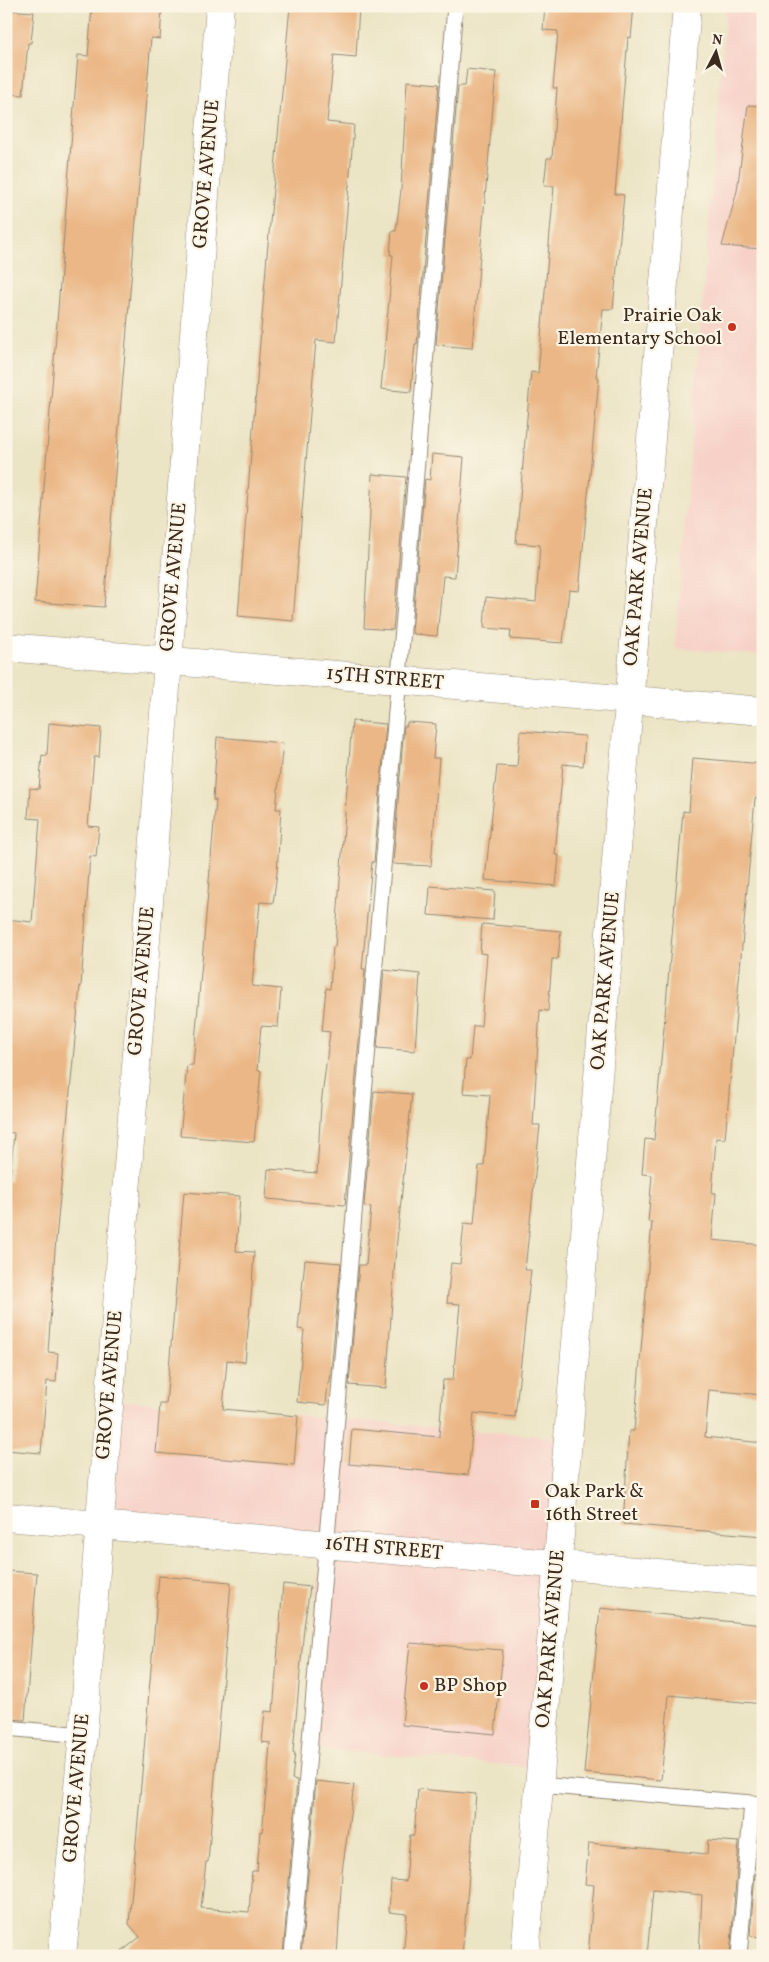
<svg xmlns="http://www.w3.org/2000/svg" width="769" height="1962" font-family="Vollkorn,serif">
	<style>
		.built { fill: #f7d1c8 }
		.building { fill: #ebb786 }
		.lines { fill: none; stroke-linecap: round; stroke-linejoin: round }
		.service-casing { stroke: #938772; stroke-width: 17 }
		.minor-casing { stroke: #938772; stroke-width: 29 }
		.tertiary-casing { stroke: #938772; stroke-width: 29 }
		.service { stroke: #fff; stroke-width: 15 }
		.minor { stroke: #fff; stroke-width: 28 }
		.tertiary { stroke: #fff; stroke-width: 28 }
		.poi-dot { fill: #c8321e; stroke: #fcf5e5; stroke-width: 2 }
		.labels { text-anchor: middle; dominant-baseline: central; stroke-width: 4.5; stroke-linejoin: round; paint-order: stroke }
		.street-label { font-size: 20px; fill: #3b2a1e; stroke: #fcf5e5 }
		.poi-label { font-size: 20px; fill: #3b2a1e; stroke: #fcf5e5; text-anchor: start }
	</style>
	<rect width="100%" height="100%" fill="#fcf5e5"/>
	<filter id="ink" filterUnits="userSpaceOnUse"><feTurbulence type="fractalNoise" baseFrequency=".02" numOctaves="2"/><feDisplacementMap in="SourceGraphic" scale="10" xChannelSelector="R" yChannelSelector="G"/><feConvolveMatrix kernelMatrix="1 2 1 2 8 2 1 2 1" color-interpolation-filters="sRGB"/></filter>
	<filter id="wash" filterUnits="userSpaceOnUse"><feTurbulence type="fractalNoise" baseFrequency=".0096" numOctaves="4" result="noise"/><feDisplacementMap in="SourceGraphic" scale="20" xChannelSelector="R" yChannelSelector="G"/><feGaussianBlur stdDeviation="1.12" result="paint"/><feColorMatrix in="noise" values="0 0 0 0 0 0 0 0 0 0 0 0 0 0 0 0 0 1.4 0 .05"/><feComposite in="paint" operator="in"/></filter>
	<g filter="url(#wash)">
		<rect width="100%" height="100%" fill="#ebe4c5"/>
		<g class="built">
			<polygon points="726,6 763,6 763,655 675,648"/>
			<polygon points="102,1399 562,1438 534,1767 304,1748 321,1549 93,1530"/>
		</g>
		<g id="blocks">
			<g class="building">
				<polygon points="92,6 162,9 160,39 151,38 104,607 35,602 78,55 88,56"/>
				<polygon points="290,6 359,6 356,57 334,55 327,122 354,125 336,342 316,340 293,621 238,616 267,255"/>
				<polygon points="545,6 634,6 631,38 628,37 615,194 624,195 613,309 603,309 596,377 599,378 579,591 569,590 563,643 510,639 511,630 484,628 486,597 536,602 540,545 516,543 531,372 538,373 554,186 544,186 547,158 552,158 557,88 553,88 558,31 543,30"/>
				<polygon points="6,10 34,12 31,43 28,43 23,95 6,94"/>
				<polygon points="467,69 496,72 472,348 436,345 458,86 465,86"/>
				<polygon points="407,81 439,84 417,344 415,344 414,355 411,392 381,389 393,255 390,255 392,231 396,231 401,190"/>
				<polygon points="748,105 763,106 763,249 722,246 737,191"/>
				<polygon points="432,454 464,457 455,577 443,576 437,636 414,634 412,632 425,479 430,480"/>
				<polygon points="372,474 406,477 393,630 364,628"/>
				<polygon points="352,721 386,724 374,862 372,862 362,969 365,969 345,1205 266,1199 268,1169 317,1173 321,1105 330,1032 322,1031 326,988 330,989 333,947 335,947"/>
				<polygon points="407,722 436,724 433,758 439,758 431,866 393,864 404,726 407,726"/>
				<polygon points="49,723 101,728 99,757 94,757 88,826 99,827 96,857 90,856 81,987 80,986 55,1250 48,1352 58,1353 56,1382 47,1381 41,1453 6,1450 6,1181 10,1182 14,1133 6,1132 6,919 32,922 40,819 28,818 30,788 39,789 42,755 47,756"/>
				<polygon points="520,731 585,736 583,766 563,764 555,855 559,855 556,886 485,880 497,766 517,767"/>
				<polygon points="217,737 283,743 276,809 281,809 277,873 273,903 260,902 252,986 281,989 278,1027 261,1026 257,1070 261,1071 254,1142 180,1136 187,1065 193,1065 216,800 213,800"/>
				<polygon points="693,758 763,764 761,798 755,798 725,1139 716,1138 712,1193 716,1193 712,1240 763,1245 763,1395 709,1390 705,1437 763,1443 763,1536 623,1524 629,1431 634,1431 652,1222 648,1222 652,1175 642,1174 645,1139 654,1140 683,811 689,812"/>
				<polygon points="430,886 495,891 493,920 428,915"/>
				<polygon points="482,924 561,931 558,959 552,959 548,1011 540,1010 533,1125 540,1125 525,1270 531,1270 515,1417 474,1413 468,1475 349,1464 352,1429 439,1437 443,1380 453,1380 460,1304 447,1303 451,1263 460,1264 464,1223 474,1224 479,1166 484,1166 490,1095 463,1093 466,1060 470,1060 473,1026 481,1026 487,954 480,953"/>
				<polygon points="384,970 420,974 415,1051 377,1048"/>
				<polygon points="374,1091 412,1094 395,1259 386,1388 349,1385 359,1265 366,1265 371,1207 364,1206"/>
				<polygon points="184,1192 240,1196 236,1251 254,1252 252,1286 245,1362 227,1360 223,1409 298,1416 294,1465 156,1453 160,1404 166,1404"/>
				<polygon points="305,1260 341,1263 330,1383 328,1383 326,1405 297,1402 304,1330 298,1329"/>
				<polygon points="6,1571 37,1573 25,1720 6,1719"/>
				<polygon points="159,1576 231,1582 208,1862 206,1862 201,1908 249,1912 252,1871 257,1871 260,1831 262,1832 268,1771 270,1743 262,1742 265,1711 273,1712 283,1584 310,1587 304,1627 293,1752 295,1753 292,1779 297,1780 283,1956 116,1956 140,1937 129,1924"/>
				<polygon points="600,1608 763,1625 763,1704 669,1695 661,1780 584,1773"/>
				<polygon points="410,1643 503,1650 495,1734 402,1725"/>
				<polygon points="316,1781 354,1785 342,1872 337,1956 301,1956"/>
				<polygon points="418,1789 476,1794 462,1956 403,1956 407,1914 389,1912 391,1880 406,1881 410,1835 414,1835"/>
				<polygon points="708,1840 739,1842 730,1956 699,1956 702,1895 653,1890 647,1956 588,1956 594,1885 585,1884 589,1843 707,1854"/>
				<polygon points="755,1874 763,1874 763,1937 750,1936"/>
			</g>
		</g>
	</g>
	<g filter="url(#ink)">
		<use href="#blocks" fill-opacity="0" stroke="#938772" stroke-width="1"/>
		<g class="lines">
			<g class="service-casing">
				<g id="service">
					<polyline points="6,1728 83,1735"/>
					<polyline points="539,1785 763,1804"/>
					<polyline points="292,1956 455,6"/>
					<polyline points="739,1956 752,1803"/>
				</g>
			</g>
			<g class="minor-casing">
				<g id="minor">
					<polyline points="6,647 763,711"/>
					<polyline points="62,1956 83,1735 220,6"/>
				</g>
			</g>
			<g class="tertiary-casing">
				<g id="tertiary">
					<polyline points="6,1517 763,1582"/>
					<polyline points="525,1956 687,6"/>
				</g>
			</g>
			<use href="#service" class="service"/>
			<use href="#minor" class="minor"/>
			<use href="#tertiary" class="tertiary"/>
		</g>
	</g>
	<g class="poi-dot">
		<circle cx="732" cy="327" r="5"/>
		<rect x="530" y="1499" width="10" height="10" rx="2.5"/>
		<circle cx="424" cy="1686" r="5"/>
	</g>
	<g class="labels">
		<g class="street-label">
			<text transform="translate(207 174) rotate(-85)">GROVE AVENUE</text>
			<text transform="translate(174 577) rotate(-85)">GROVE AVENUE</text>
			<text transform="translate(639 577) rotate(-85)">OAK PARK AVENUE</text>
			<text transform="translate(385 679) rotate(5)">15TH STREET</text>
			<text transform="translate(142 981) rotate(-85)">GROVE AVENUE</text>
			<text transform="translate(606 981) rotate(-85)">OAK PARK AVENUE</text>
			<text transform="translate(110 1385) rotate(-85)">GROVE AVENUE</text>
			<text transform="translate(384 1549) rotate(5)">16TH STREET</text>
			<text transform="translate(551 1639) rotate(-85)">OAK PARK AVENUE</text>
			<text transform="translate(77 1788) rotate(-85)">GROVE AVENUE</text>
		</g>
		<g class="poi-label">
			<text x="722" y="316" text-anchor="end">Prairie Oak<tspan x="722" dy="23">Elementary School</tspan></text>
			<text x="545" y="1492">Oak Park &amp;<tspan x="545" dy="23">16th Street</tspan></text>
			<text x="434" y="1686">BP Shop</text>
		</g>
	</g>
	<rect width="769" height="1962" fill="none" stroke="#fcf5e5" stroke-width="25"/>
	<g transform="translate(716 52) rotate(6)" stroke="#fcf5e5" stroke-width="4" paint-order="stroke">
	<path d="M0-4L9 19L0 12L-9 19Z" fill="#3b2a1e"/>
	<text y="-8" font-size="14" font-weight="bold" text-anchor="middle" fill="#3b2a1e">N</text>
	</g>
</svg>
